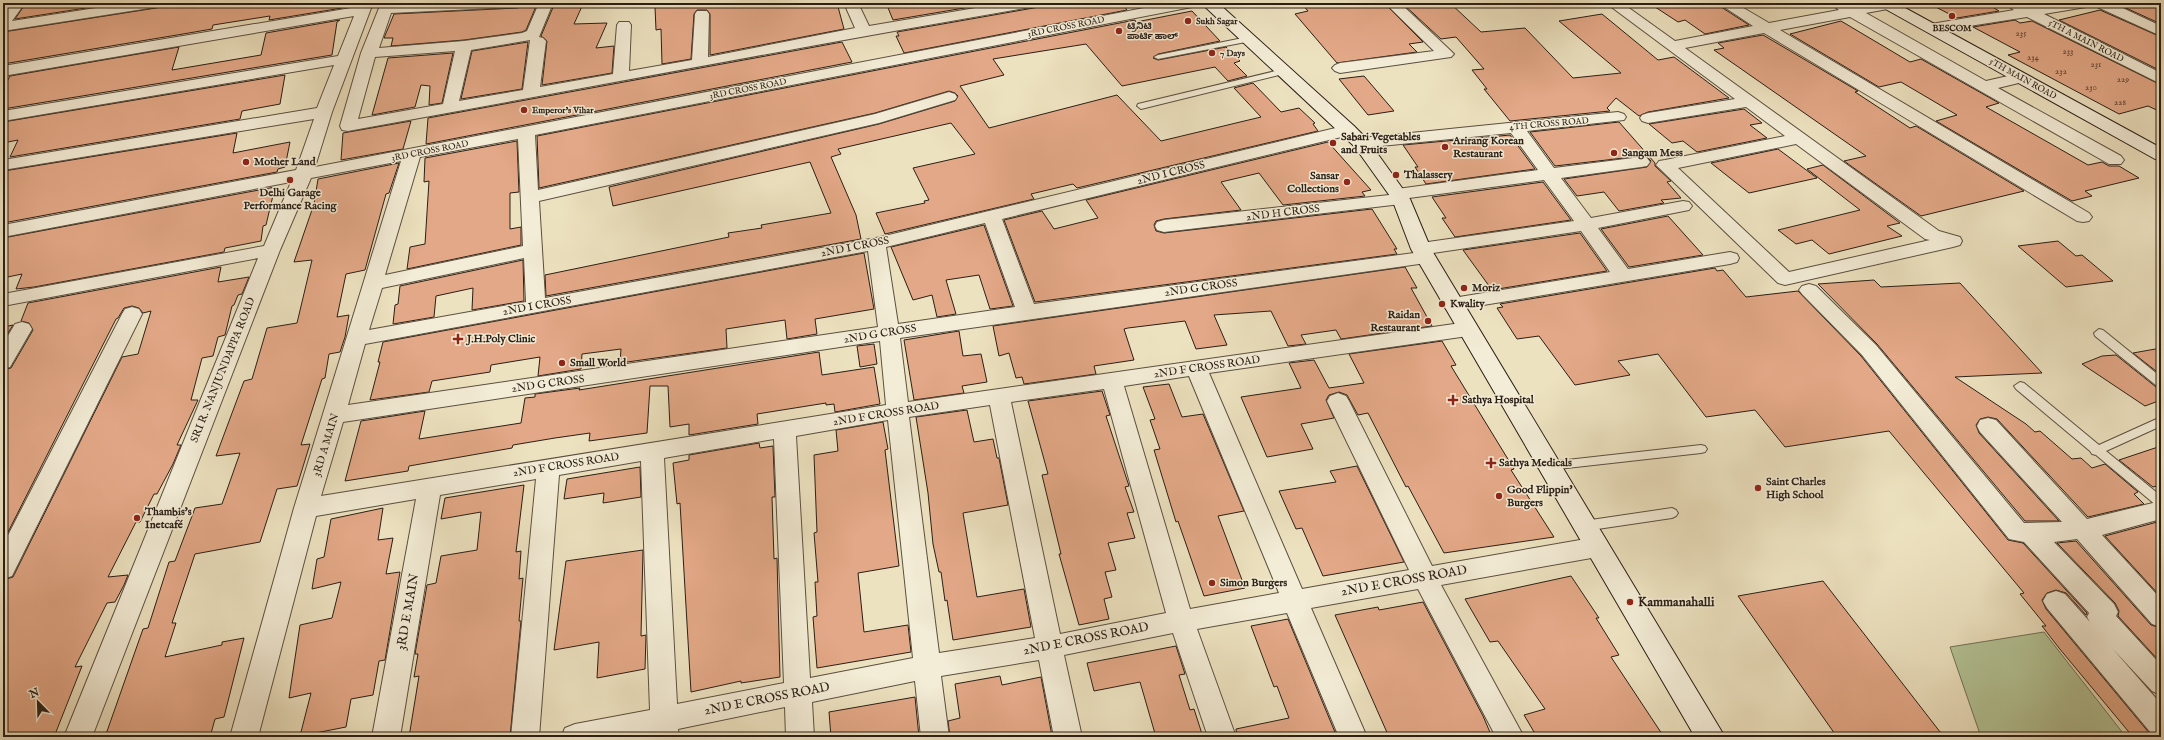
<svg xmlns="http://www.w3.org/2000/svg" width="2164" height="740" font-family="'IM FELL English','Noto Sans Kannada',serif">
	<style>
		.green { fill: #b4c496; stroke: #6f7156 }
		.building { fill: #e3a887; stroke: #2a1e15 }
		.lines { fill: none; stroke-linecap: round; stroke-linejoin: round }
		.lane-casing { stroke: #5b4f40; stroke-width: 2 }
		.street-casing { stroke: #5b4f40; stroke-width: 2 }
		.secondary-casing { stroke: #2a1e15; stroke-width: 2 }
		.lane { fill: #f3ecd6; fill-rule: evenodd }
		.street { fill: #f3ecd6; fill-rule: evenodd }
		.secondary { fill: #f3ecd6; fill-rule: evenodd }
		.poi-dot { fill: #8f2418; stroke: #f3ecd6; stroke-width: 1.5 }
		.labels { text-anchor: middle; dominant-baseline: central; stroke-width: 3; stroke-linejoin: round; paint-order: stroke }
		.far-poi-label { font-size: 9px; font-weight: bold; fill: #2a1e15; stroke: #f3ecd6; text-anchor: start }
		.far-street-label { font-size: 9px; fill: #2a1e15; stroke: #f3ecd6 }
		.number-label { font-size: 9px; fill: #584032 }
		.poi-label { font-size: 11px; font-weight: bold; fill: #2a1e15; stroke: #f3ecd6; text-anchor: start }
		.street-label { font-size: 11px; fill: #2a1e15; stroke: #f3ecd6 }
		.near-street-label { font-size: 13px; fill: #2a1e15; stroke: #f3ecd6 }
		.near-poi-label { font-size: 13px; font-weight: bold; fill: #2a1e15; stroke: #f3ecd6; text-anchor: start }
	</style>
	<rect width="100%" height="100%" fill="#ede2c0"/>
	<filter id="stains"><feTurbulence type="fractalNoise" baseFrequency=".005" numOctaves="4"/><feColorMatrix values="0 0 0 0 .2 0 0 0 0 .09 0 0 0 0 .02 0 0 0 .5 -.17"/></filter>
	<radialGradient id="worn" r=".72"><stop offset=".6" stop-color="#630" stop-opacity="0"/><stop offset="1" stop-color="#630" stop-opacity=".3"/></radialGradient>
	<polygon class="green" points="2044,632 2126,737 1981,737 1950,647"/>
	<g class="building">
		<polygon points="26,3 118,3 15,19"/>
		<polygon points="178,3 343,3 342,8 269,20 270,16 213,25 212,29 183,34 3,64 3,32 156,8"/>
		<polygon points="688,3 837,3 844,29 710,55 710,14 707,10 697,10 694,14 691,59 662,64 661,29 656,30 655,7"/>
		<polygon points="886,3 994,3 893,20"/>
		<polygon points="1062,3 1122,3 1127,10 904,53 896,36 899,36 897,32"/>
		<polygon points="1301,3 1384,3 1423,42 1409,44 1417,52 1337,63 1295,14 1308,11"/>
		<polygon points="1402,3 1450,3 1481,32 1525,28 1573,78 1621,73 1559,21 1602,14 1658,60 1674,57 1729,98 1648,112 1639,116 1616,98 1607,108 1610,111 1510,121 1484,89 1487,89 1472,70 1484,69 1456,37 1441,39"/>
		<polygon points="1649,3 1715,3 1749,25 1705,34 1685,20 1678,22"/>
		<polygon points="1928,3 1986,3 1999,11 1957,18"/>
		<polygon points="2153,3 2161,3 2161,24 2126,8"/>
		<polygon points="525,4 537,4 526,30 522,32 464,40 391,46 393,38 384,38 394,14 517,8 522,7"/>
		<polygon points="583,4 574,24 607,23 596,48 614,46 612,73 542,85 547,41 541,36 554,5"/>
		<polygon points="2100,10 2161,37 2161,71 2059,20"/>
		<polygon points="1192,11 1220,41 1158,54 1153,58 1158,60 1226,47 1240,61 1234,63 1247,76 1228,81 1215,67 1122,86 1086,44 993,59 1004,75 960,86 989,128 1117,95 1161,141 1261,117 1234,88 1253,83 1281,112 1299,108 1315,123 1313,124 1318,131 1077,188 1073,184 1031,194 1034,199 885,234 876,213 925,203 924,201 929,200 913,168 975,154 951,123 838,149 841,154 831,157 856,215 861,239 546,296 545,275 729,237 728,233 762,228 761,225 831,213 810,162 613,206 609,187 879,124 955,101 958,96 955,93 949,91 875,113 539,188 537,136 1135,20 1136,22"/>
		<polygon points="340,20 337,22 332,55 3,109 3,89 10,76 179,47 172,70 261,55 266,33"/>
		<polygon points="2015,20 2020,23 2032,21 2161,85 2161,112 2148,106 2119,114 2008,55 2020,52 1973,27"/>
		<polygon points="1841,21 1910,62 1921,59 1999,103 1986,107 2088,165 2102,162 2109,166 2119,166 2139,178 2085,191 2092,196 2072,201 1936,121 1957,115 1901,82 1879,87 1790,34"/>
		<polygon points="1763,35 1858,91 1855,92 1910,128 1916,126 2024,191 1921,216 1844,161 1866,156 1714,50 1724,48 1718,43"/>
		<polygon points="528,42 522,89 461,99 472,51"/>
		<polygon points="842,42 852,62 426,144 428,118"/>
		<polygon points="453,53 442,103 429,105 430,86 421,85 415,107 372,115 388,58"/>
		<polygon points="285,75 280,104 242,111 240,119 10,157 18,140 3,143 3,122"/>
		<polygon points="1364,76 1394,111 1368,115 1339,79"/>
		<polygon points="1744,109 1762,123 1750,125 1767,138 1697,152 1683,141 1672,143 1649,124"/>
		<polygon points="411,121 403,149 341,160 343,133"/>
		<polygon points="1619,122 1655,163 1655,166 1671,181 1667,182 1681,198 1661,200 1664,203 1619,211 1604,192 1577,196 1564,179 1647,167 1651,161 1647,157 1641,156 1555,166 1530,132"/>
		<polygon points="237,133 233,153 290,142 285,167 278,169 277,172 3,223 4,171"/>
		<polygon points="1510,135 1535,169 1426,184 1415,167 1418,167 1403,145"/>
		<polygon points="517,141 519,192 510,193 510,229 521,227 521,245 407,269 410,247 425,244 429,181 424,182 425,158"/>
		<polygon points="1328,142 1371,190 1362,192 1365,196 1283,205 1259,173 1221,182 1241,210 1164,219 1156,221 1154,225 1156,231 1164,233 1372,209 1397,249 1394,249 1397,254 1035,302 1004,220 1042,211 1054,229 1098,218 1086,200"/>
		<polygon points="1778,149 1817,178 1749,193 1711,163"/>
		<polygon points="399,163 389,193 386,194 365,270 346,274 337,317 349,315 345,337 340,352 329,354 325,378 322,379 301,445 310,444 297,486 277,489 260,542 195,554 172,623 176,623 165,657 222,645 222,642 244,638 224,717 215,719 210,737 105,737 143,629 148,628 169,562 175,561 195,508 222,504 240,453 216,456 244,381 252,379 267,328 297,323 312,260 294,262 314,204 318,179"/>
		<polygon points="1823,165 1900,223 1887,226 1902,236 1829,254 1812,240 1796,244 1778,230 1860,210 1807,169"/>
		<polygon points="1543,182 1571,220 1455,237 1442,218 1446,218 1432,197"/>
		<polygon points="275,187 266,225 263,226 261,241 225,248 224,252 34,287 16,289 22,274 3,278 3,238"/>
		<polygon points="1668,216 1703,255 1629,267 1601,229"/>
		<polygon points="984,225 1013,306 990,309 979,275 946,280 956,314 937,317 932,295 913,300 891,247"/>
		<polygon points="1580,233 1607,271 1492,290 1463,250"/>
		<polygon points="2058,241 2076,256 2082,255 2113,281 2066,287 2018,246"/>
		<polygon points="864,253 874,309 815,319 817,334 787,339 785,320 726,329 727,348 620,363 621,349 582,354 581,369 538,376 540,357 491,365 490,372 432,381 429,392 370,400 380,362 378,362 383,342"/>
		<polygon points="523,260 524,301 472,310 473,288 436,296 434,317 393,324 395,305 398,304 400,286"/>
		<polygon points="221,267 218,282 249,277 242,294 238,295 234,305 232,306 225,335 218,337 213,356 202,358 191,400 198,400 177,445 181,445 173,464 157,494 154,494 140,522 136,522 108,577 128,575 124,585 115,602 107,603 75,667 82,666 54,737 3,737 3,580 13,577 122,357 138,354 151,311 143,313 139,308 132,306 124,308 118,318 116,319 3,542 3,370 11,368 33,330 29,323 21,321 28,303"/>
		<polygon points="1405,267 1417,288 1411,288 1432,326 1341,339 1336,330 1301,335 1306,344 1288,346 1271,311 1214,315 1227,345 1196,349 1185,321 1128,328 1124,329 1134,360 1094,366 1096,374 1024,384 1022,377 1016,378 1009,353 999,356 993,326"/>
		<polygon points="1715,268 1717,271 1723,270 1746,297 1798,291 1861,356 2008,540 2023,543 2087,613 2086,615 2066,593 2056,590 2047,593 2042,600 2046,609 2150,734 2159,737 2133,737 2059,648 2042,626 2046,626 2020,594 2024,593 1889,431 1785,447 1755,410 1706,417 1658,354 1618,361 1630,375 1575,385 1539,336 1517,339 1497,308 1503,307 1500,304"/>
		<polygon points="1874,280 1881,287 1960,283 2042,373 1955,377 2026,424 2035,432 2040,431 2072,459 2081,458 2092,468 2105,464 2138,492 2134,494 2144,504 2088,517 1997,419 1988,417 1980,419 1976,425 1979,433 2059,521 2025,521 1877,344 1818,284"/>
		<polygon points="13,325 3,341 3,327"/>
		<polygon points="959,331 963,356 981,354 987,382 962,386 964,393 914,400 904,340"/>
		<polygon points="1442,341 1456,365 1451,366 1514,469 1511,470 1554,537 1444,553 1408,486 1406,487 1368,413 1358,415 1347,395 1339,392 1329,395 1326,400 1334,418 1301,424 1313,449 1267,457 1241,397 1301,388 1289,363 1314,360 1329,388 1364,383 1349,354"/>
		<polygon points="874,344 877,364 860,367 857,346"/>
		<polygon points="2161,348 2161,375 2133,353"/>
		<polygon points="819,352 822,375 874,367 880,404 835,412 834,404 826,405 826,403 757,414 758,424 689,435 689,424 670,427 668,386 650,386 647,433 589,441 590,433 555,438 513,445 512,448 409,466 408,471 345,481 361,421 425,411 419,439 521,423 525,398 535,397 535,394 580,388 579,390"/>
		<polygon points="2116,355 2156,387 2161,388 2161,400 2145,406 2082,364 2102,356"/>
		<polygon points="1169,384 1182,417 1203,414 1244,511 1218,516 1245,588 1204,596 1178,521 1176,522 1154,450 1160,449 1150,420 1155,419 1143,387"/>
		<polygon points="1102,391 1110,415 1106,416 1129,486 1125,487 1134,512 1127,513 1135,538 1108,543 1116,570 1105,572 1112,597 1104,599 1109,619 1079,625 1059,554 1061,554 1042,475 1048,474 1028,401"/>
		<polygon points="967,410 974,442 993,439 997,458 999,458 1008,505 963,513 977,597 1024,589 1031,627 953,640 947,600 945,601 941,572 939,572 933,544 928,493 916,417"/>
		<polygon points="883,422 888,449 885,450 899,566 858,573 864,632 908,625 911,652 817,668 813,617 817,616 815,582 818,582 814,533 817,532 814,455 838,451 836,430"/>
		<polygon points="759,443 760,448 773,446 775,497 772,497 774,559 777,558 780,677 741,683 741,681 691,692 680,503 677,504 673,463 689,460 689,455"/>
		<polygon points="2161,446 2161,485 2153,487 2119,460"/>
		<polygon points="1357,466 1404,562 1323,576 1302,528 1296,529 1279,491 1336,482 1330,471"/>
		<polygon points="640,467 641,497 603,503 604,493 564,499 567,479"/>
		<polygon points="524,485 516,552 521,551 519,579 523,578 519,621 521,621 510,737 409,737 419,676 414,677 418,654 415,654 427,585 436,583 441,556 477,550 481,512 441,519 445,498"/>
		<polygon points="383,508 378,540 393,538 386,574 400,572 385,660 379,661 373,695 351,699 346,727 300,736 311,693 289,698 300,625 332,618 341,582 312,589 317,559 324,557 331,519"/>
		<polygon points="2161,521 2161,597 2105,536"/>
		<polygon points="2076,541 2151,625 2161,628 2161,663 2118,616 2119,611 2115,603 2057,543"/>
		<polygon points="643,550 641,636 646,635 645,669 597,678 599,642 554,650 566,561"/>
		<polygon points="1571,576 1599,618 1596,618 1619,655 1611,657 1664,737 1537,737 1524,715 1545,709 1498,641 1490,642 1465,599"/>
		<polygon points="1823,581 1944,737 1837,737 1738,596"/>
		<polygon points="1423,602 1483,716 1492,737 1389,737 1335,615 1378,607 1379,610"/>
		<polygon points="1288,619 1337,737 1237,737 1236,729 1289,718 1277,686 1274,687 1251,626"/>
		<polygon points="1176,646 1185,674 1179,675 1190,710 1194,709 1203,737 1156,737 1140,682 1094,691 1087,663"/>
		<polygon points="1000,676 1002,685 1041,677 1052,736 950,737 948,721 960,718 955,684"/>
		<polygon points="915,697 919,737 831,737 829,712"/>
	</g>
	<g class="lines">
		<g class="lane-casing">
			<g id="lane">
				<polygon points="1248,37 1251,37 1251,41 1158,59 1154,57 1158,55"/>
				<polygon points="1284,69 1287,69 1287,73 1141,109 1137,106 1138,104"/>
				<polygon points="2099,329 2103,330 2161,377 2161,387 2157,386 2095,336 2094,333"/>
				<polygon points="2020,382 2024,383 2099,445 2161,417 2161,426 2106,451 2161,496 2161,508 2157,506 2096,455 2092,454 2090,451 2016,389 2014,386"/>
				<polygon points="1701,445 1705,446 1707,449 1705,452 1701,453 1549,470 1545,469 1543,466 1545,463 1549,462"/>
				<polygon points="1672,508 1676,510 1678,513 1676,516 1672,518 1584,531 1580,529 1578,526 1580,523 1584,521"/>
			</g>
		</g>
		<g class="street-casing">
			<g id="street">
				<polygon points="11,3 25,3 12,21 128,3 163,3 161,6 156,7 3,31 3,13"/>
				<path d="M359 3H373L332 112 315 167 1170 3H1199L1197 6 1192 7 535 135 538 190 875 114 949 92 955 94 957 97 955 100 879 123 539 201 545 298 876 238 1348 125 1354 126 1356 130 1354 134 1002 219 1034 304 1414 253 1412 249 1414 245 1421 243 1574 221 1544 180 1409 198 1407 203 1401 204 1164 232 1157 230 1155 226 1157 222 1164 220 1389 195 1391 190 1397 189 1538 170 1511 133 1361 148 1355 147 1353 143 1355 139 1361 138 1618 112 1624 114 1626 117 1624 120 1527 131 1554 168 1641 157 1647 158 1650 162 1647 166 1641 167 1561 178 1591 218 1683 201 1689 202 1692 206 1689 210 1598 228 1628 269 1730 252 1737 254 1739 258 1737 262 1730 264 1453 310 1446 309 1443 304 1446 299 1453 298 1610 272 1581 231 1433 253 1435 257 1433 261 1426 263 900 338 908 402 1468 322 1475 324 1478 329 1475 334 1468 336 1209 373 1302 589 1409 570 1327 401 1330 396 1338 393 1346 396 1349 401 1432 566 1597 537 1606 540 1609 547 1606 554 1597 557 1441 585 1524 737H1496L1418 589 1311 608 1367 737H1339L1287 613 1197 629 1236 737H1208L1173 633 1064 655 1082 737H1054L1039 660 941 676 949 737H921L915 681 812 702 814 737H786L785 707 678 729 679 737H651V734L637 737H561L565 728 575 724 650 710 641 461 559 475 539 737H511L536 479 440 495 400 737H372L416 499 316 516 258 737H230L294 508 401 161 311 178 280 250 92 737H64L258 258 3 306V294L264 246 291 182 3 237V225L296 170 314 119 3 170V160L317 108 334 65 3 121V111L338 56 354 16 3 76V66L357 7ZM518 139 523 246 385 275 420 157ZM985 223 1015 307 898 324 886 247ZM868 251 878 327 348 405 365 344ZM524 258 526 302 369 330 382 288ZM880 341 886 405 321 496 343 422ZM1189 376 1279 593 1190 609 1124 386ZM1104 389 1166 613 1060 634 1011 402ZM990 405 1035 638 939 653 909 417ZM888 420 913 658 810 678 796 436ZM774 439 784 683 677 704 664 458Z"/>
				<path d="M381 3H524L522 6 517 7 391 13 379 48 464 41 522 33 527 31 539 3H553L539 37 543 38 546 41 540 87 613 74 617 25 619 22H629L631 25 629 71 692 60 695 14 697 11H707L709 14 708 57 855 28 844 3H858L869 26 1005 3H1038L1036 6 1031 7C803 46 576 90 348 131L342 130 340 126 361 53ZM530 40 523 90 459 101 471 50ZM455 51 443 104 358 119 375 57Z"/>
				<polygon points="1385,3 1400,3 1451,51 1454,54 1451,57 1340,73 1335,71 1332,68 1335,65 1340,63 1434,51"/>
				<path d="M1606 3H1622L1675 41 1753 26 1718 3H1735L1769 23 1839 10 1830 3H1848L1855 7 1876 3H1894L1895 5 1893 8 1866 13 1986 81 2021 73 2027 75 2029 78 2027 81 1998 88 2121 156 2124 160 2121 164H2109L1850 17 1780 30 2089 213 2092 217 2089 221 2083 222 2077 221 1764 33 1685 48 1939 231 1960 237 1962 241 1960 245 1953 247 1785 285 1778 283 1656 165 1659 161 1665 160 1785 136 1746 107 1648 123 1642 121 1640 118 1642 115 1648 113 1735 99ZM1796 144 1925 239 1930 240 1789 272 1678 168Z"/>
				<polygon points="2004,3 2022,3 2031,8 2059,3 2112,3 2161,26 2161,36 2095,6 2093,3 2086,7 2044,14 2161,73 2161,84 2027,17 1931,32 1926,31 1924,28 1926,25 1931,24 2014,10"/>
				<polygon points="1809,284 1816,286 1876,345 2024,523 2062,522 1980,432 1977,426 1980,420 1988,418 1996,420 2087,519 2161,501 2161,519 2102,535 2161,599 2161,627 2152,624 2077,539 2054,542 2114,604 2118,612 2116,616 2161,665 2161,695 2152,691 2112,648 2161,704 2161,736 2151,733 2047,608 2043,601 2047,594 2056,591 2065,594 2090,622 2087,617 2089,613 2024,542 2009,539 1862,355 1802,294 1799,290 1802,286"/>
				<polygon points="132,307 139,309 142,314 12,576 3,579 3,545 122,314 125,309"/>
				<polygon points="22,322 29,324 32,329 10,367 3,369 3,344 15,324"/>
			</g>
		</g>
		<g class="secondary-casing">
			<g id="secondary">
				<polygon points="1201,3 1218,3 1354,126 1367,139 1410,199 1431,249 1725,737 1695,737 1411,249 1392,199 1355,147"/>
				<polygon points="1877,3 1896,3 2161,148 2161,160 2155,159 1880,6"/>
			</g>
		</g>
		<use href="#lane" class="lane"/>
		<use href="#street" class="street"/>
		<use href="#secondary" class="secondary"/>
	</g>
	<g class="poi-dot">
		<circle cx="1952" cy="16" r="4"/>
		<circle cx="1188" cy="21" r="4"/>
		<circle cx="1119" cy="31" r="4"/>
		<circle cx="1212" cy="53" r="4"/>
		<circle cx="524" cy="110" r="4"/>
		<circle cx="1333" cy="143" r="4"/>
		<circle cx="1445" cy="147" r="4"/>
		<circle cx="1614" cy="153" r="4"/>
		<circle cx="246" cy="162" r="4"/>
		<circle cx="1396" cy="175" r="4"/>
		<circle cx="290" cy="180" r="4"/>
		<circle cx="1347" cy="182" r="4"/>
		<circle cx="1464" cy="288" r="4"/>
		<circle cx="1442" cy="304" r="4"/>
		<circle cx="1428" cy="321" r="4"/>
		<path d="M456 333h4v4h4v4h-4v4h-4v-4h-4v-4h4z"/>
		<circle cx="562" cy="363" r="4"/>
		<path d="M1451 394h4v4h4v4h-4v4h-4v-4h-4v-4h4z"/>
		<path d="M1489 457h4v4h4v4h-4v4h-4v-4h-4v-4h4z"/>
		<circle cx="1758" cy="488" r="4"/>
		<circle cx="1499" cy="496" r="4"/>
		<circle cx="137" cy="518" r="4"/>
		<circle cx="1212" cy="583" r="4"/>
		<circle cx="1630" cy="602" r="4"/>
	</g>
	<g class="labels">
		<g class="far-poi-label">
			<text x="1196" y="21">Sukh Sagar</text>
			<text x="1127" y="26">ಟ್ರಿನಿಟಿ<tspan x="1127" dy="10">ಪಾರ್ಟಿ ಹಾಲ್</tspan></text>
			<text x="1952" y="28" text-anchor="middle">BESCOM</text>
			<text x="1220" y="53">7 Days</text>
			<text x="532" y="110">Emperor's Vihar</text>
		</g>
		<g class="far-street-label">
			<text transform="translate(1066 27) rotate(-11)">3RD CROSS ROAD</text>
			<text transform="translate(2086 41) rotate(27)">5TH A MAIN ROAD</text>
			<text transform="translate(2023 79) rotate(29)">5TH MAIN ROAD</text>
			<text transform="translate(748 89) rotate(-11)">3RD CROSS ROAD</text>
			<text transform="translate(1549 124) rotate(-5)">4TH CROSS ROAD</text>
			<text transform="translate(430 151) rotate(-11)">3RD CROSS ROAD</text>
		</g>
		<g class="number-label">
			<text x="2021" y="33">235</text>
			<text x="2068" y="51">233</text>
			<text x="2033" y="57">234</text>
			<text x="2096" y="64">231</text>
			<text x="2061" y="71">232</text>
			<text x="2123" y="79">229</text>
			<text x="2091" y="87">230</text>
			<text x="2120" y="102">228</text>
		</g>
		<g class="poi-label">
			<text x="1341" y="137">Sabari Vegetables<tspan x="1341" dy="13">and Fruits</tspan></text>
			<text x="1453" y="141">Arirang Korean<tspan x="1453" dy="13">Restaurant</tspan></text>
			<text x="1622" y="153">Sangam Mess</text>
			<text x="254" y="162">Mother Land</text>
			<text x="1404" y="175">Thalassery</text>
			<text x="1339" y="176" text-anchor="end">Sansar<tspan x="1339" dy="13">Collections</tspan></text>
			<text x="290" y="193" text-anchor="middle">Delhi Garage<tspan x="290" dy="13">Performance Racing</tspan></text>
			<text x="1472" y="288">Moriz</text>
			<text x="1450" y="304">Kwality</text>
			<text x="1420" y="315" text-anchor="end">Raidan<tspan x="1420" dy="13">Restaurant</tspan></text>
			<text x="467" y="339">J.H.Poly Clinic</text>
			<text x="570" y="363">Small World</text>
			<text x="1462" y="400">Sathya Hospital</text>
			<text x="1499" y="463">Sathya Medicals</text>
			<text x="1766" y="482">Saint Charles<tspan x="1766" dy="13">High School</tspan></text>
			<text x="1507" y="490">Good Flippin'<tspan x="1507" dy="13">Burgers</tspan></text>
			<text x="145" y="512">Thambis's<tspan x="145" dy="13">Inetcafé</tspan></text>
			<text x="1220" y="583">Simon Burgers</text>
		</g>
		<g class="street-label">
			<text transform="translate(1171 173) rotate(-14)">2ND I CROSS</text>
			<text transform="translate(1283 213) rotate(-7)">2ND H CROSS</text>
			<text transform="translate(855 247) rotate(-11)">2ND I CROSS</text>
			<text transform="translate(1201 288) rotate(-8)">2ND G CROSS</text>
			<text transform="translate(537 306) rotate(-10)">2ND I CROSS</text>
			<text transform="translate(880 334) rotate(-9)">2ND G CROSS</text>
			<text transform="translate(1207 367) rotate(-8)">2ND F CROSS ROAD</text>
			<text transform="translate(223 370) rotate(-68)">SRI R. NANJUNDAPPA ROAD</text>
			<text transform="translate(548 384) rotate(-8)">2ND G CROSS</text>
			<text transform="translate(886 414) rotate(-9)">2ND F CROSS ROAD</text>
			<text transform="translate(326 445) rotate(-73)">3RD A MAIN</text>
			<text transform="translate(566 465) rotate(-9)">2ND F CROSS ROAD</text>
		</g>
		<g class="near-street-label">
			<text transform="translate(1404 581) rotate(-10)">2ND E CROSS ROAD</text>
			<text transform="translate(408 612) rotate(-80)">3RD E MAIN</text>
			<text transform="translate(1086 639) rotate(-11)">2ND E CROSS ROAD</text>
			<text transform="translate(767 699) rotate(-11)">2ND E CROSS ROAD</text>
		</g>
		<g class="near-poi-label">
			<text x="1638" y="602">Kammanahalli</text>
		</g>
	</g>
	<rect width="2164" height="740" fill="none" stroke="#ede2c0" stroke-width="16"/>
	<rect x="4" y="4" width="2156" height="732" fill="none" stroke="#2a1e15" stroke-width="2"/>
	<rect x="8" y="8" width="2148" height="724" fill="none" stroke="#2a1e15"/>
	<g transform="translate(38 702) rotate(337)" stroke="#f3ecd6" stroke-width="3" paint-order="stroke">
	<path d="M0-3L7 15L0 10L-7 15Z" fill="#2a1e15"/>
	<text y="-6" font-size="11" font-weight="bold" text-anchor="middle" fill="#2a1e15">N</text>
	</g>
	<rect width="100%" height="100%" filter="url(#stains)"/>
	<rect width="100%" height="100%" fill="url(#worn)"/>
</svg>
